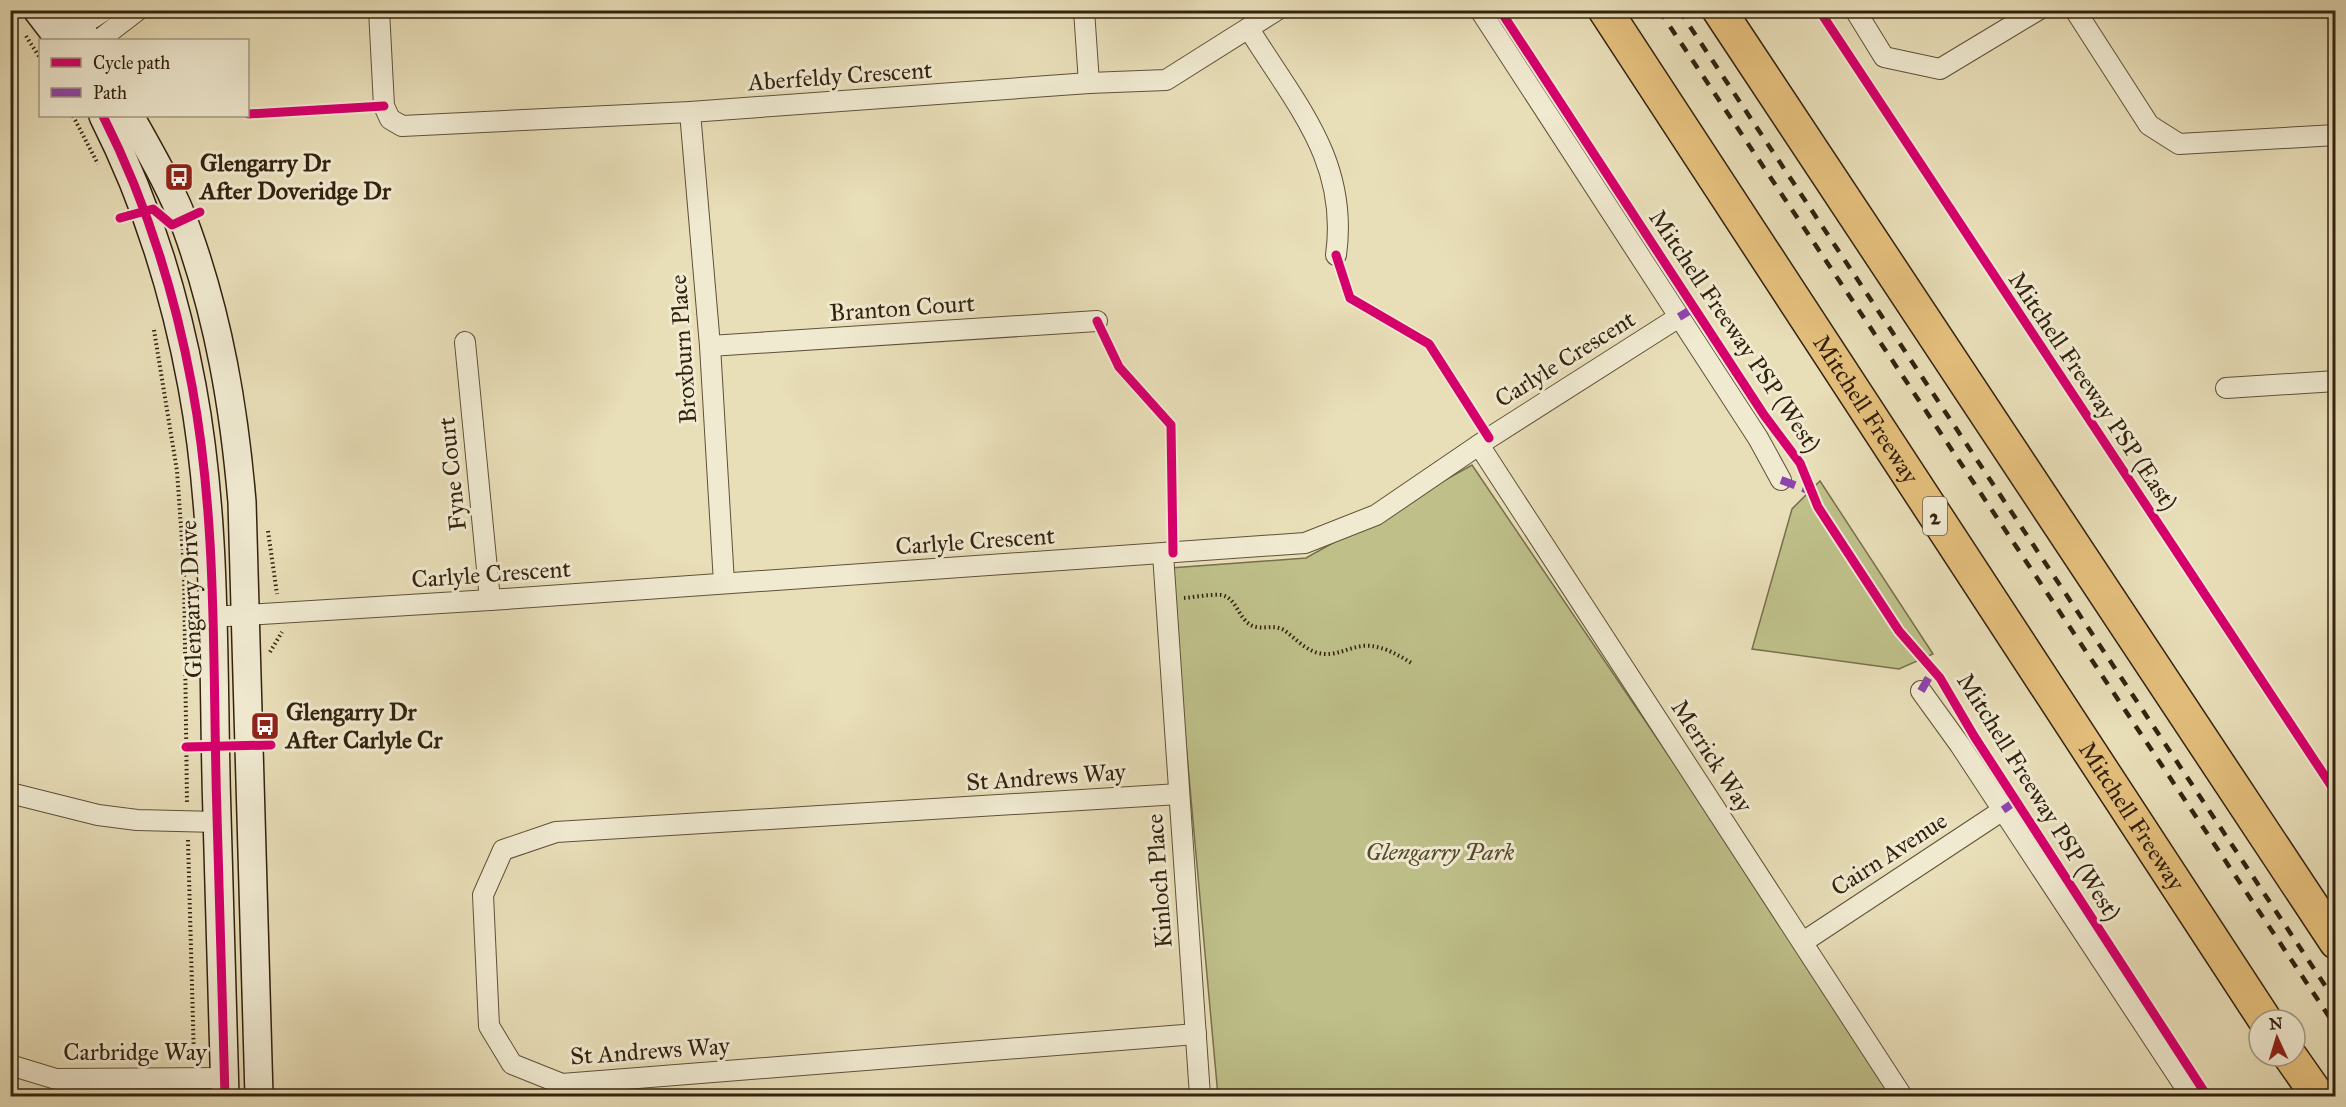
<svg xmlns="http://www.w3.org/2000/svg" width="2346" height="1107" font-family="'IM FELL Great Primer',serif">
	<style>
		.green { fill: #bebf89; stroke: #78704c; stroke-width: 1.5 }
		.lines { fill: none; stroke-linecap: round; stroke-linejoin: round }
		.street-casing { stroke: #605139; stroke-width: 22 }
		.secondary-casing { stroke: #33220f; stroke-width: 30 }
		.highway-casing { stroke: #33220f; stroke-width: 36 }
		.path { stroke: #33220f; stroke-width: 4; stroke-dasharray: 1.5 3; stroke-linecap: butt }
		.street { stroke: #f0ead1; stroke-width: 20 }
		.secondary { stroke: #f0ead1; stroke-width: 27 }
		.highway { stroke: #e4bf7c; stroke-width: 33 }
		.rail { stroke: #33220f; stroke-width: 4.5; stroke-dasharray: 10 10; stroke-linecap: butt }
		.quiet { stroke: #8e44ad; stroke-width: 8; stroke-dasharray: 15 8; stroke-linecap: butt }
		.cycleway-casing { stroke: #f0ead1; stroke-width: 13 }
		.cycleway { stroke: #d6006c; stroke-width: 9 }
		.labels { text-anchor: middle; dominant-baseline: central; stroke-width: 6; stroke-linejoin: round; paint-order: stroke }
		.shield { fill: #f0ead1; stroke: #6c5e49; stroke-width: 1.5 }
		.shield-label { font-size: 22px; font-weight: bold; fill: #33220f }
		.street-label { font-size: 24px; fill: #33220f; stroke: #f0ead1 }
		.poi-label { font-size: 24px; font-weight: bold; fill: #33220f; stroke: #f0ead1; text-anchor: start }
		.park-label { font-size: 24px; font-style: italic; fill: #56492e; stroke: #f0ead1 }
	</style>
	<rect width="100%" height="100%" fill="#e8deb8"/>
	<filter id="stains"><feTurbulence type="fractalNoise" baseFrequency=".00333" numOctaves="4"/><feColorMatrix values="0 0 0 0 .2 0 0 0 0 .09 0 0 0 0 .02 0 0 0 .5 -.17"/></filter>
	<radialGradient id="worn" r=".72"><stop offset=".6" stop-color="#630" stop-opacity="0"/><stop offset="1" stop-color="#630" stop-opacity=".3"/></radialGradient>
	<g class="green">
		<polygon points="1472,465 1899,1096 1218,1096 1170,568 1306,558"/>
		<polygon points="1820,481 1933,654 1899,669 1752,649 1792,509"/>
	</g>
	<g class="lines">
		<g class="street-casing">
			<g id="street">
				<polyline points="379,10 384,106 390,119 402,126 690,112 1089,83 1166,80 1277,10"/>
				<polyline points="1084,10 1089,83"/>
				<polyline points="1480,10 1758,438 1781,480"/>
				<polyline points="1855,10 1884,57 1940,69 2038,10"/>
				<polyline points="2075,10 2149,125 2179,144 2336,135"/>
				<path d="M1249 29C1296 105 1349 161 1336 255"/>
				<polyline points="69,33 105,10"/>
				<polyline points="99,40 138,10"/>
				<polyline points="690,112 710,346 724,583"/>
				<polyline points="465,342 490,600"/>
				<polyline points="710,346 1097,321"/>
				<polyline points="2226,388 2336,381"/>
				<polyline points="1479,445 1902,1096"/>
				<polyline points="1163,554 1200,1096"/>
				<polyline points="212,617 490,600 1305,543 1376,515 1489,438 1679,317"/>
				<polyline points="1921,691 1960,745 2191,1096"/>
				<polyline points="10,793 98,815 137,820 217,822"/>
				<polyline points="1179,794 556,832 503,850 483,895 489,1026 512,1064 562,1084 1196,1034"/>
				<polyline points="1803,942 2003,810"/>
				<polyline points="10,1065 56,1079 224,1078"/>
			</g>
		</g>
		<g class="secondary-casing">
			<g id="secondary">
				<polyline points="37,10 60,40"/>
				<polyline points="65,10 88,40"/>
				<path d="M103 116C145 199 175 294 192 386 216 514 213 647 216 776 218 883 222 990 225 1096"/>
				<path d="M130 116C150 152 173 191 187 230 219 319 234 408 242 502L259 1096"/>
			</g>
		</g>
		<g class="highway-casing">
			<g id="highway">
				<path id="s1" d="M1605 10 2265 1020"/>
				<polyline points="1719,10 2336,942"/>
				<polyline points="2290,1056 2318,1096"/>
			</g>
		</g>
		<g class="path">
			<polyline points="10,13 15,20"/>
			<polyline points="26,36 40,58"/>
			<polyline points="73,116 98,164"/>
			<polyline points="154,330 177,471 184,569 187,803"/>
			<polyline points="268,531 277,594"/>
			<path d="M1184 598C1196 597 1210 594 1221 595 1237 597 1238 620 1253 626 1263 630 1273 624 1284 630 1295 638 1304 649 1318 653 1335 657 1347 648 1362 646 1381 644 1398 655 1413 664"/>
			<polyline points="270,652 282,632"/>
			<polyline points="188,840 194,1059"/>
		</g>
		<use href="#street" class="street"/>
		<use href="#secondary" class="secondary"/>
		<use href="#highway" class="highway"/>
		<g class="rail">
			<polyline points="1659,10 2336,1027"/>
			<polyline points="1679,10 2336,1002"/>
		</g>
		<g class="quiet">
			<polyline points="1679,317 1694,308"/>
			<polyline points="1781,480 1811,491"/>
			<polyline points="1921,691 1933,670"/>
			<polyline points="2003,810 2016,801"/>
		</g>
		<g class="cycleway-casing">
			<g id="cycleway">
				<polyline points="1500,10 1764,415 1800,463 1818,507 1899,631 1940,678 1974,736 2207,1096"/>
				<polyline points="1819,10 2336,793"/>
				<polyline points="248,114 384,106"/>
				<path d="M103 116C145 199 175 294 192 386 216 514 213 647 216 776 218 883 222 990 225 1096"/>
				<polyline points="120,218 153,209 172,225 200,212"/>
				<polyline points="1336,255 1350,298 1429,344 1489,438"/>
				<polyline points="1097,321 1119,367 1171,425 1173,553"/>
				<polyline points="186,747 271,745"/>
			</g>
		</g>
		<use href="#cycleway" class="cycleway"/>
	</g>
	<defs>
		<g id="bus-square" transform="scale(1.5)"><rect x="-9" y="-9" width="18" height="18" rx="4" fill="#8f2418" stroke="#f0ead1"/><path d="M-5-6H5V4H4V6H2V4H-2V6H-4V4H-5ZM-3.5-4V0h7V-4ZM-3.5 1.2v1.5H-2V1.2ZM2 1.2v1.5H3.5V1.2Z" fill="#fff"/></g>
	</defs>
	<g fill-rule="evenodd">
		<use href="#bus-square" x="179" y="177"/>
		<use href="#bus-square" x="265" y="726"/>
	</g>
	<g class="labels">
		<rect class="shield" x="1923" y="497" width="24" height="38" rx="4.5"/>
		<g class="shield-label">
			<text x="1935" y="516">2</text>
		</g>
		<g class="street-label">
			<text transform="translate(840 76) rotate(-4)">Aberfeldy Crescent</text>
			<text transform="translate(902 308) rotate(-4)">Branton Court</text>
			<text transform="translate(1735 331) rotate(56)">Mitchell Freeway PSP (West)</text>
			<text transform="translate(683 349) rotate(-94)">Broxburn Place</text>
			<text transform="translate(1565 359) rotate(-32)">Carlyle Crescent</text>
			<text transform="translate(2093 391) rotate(56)">Mitchell Freeway PSP (East)</text>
			<text stroke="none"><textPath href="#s1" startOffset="477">Mitchell Freeway</textPath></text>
			<text transform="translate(452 474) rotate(-96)">Fyne Court</text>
			<text transform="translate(975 541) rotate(-4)">Carlyle Crescent</text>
			<text transform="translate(491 574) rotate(-4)">Carlyle Crescent</text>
			<text transform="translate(191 599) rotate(-92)">Glengarry Drive</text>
			<text transform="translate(1712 756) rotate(57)">Merrick Way</text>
			<text transform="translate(1046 777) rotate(-4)">St Andrews Way</text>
			<text transform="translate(2039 797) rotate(58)">Mitchell Freeway PSP (West)</text>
			<text stroke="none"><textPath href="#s1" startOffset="963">Mitchell Freeway</textPath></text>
			<text transform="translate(1889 854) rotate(-33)">Cairn Avenue</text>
			<text transform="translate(1159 881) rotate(-94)">Kinloch Place</text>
			<text transform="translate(650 1051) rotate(-4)">St Andrews Way</text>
			<text x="135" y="1052">Carbridge Way</text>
		</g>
		<g class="poi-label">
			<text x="200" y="163">Glengarry Dr<tspan x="200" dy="28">After Doveridge Dr</tspan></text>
			<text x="286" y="712">Glengarry Dr<tspan x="286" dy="28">After Carlyle Cr</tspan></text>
		</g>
		<g class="park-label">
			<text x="1440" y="852">Glengarry Park</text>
		</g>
	</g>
	<rect width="2346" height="1107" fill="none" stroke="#e8deb8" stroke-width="36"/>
	<rect x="12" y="12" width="2322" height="1083" fill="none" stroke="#33220f" stroke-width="3"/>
	<rect x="18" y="18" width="2310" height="1071" fill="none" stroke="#33220f" stroke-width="1.5"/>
	<rect x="39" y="39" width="210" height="78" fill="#f0ead1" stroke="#a49a83" stroke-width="1.5"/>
	<rect x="51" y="58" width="30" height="9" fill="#d6006c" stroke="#a49a83" stroke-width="1.5"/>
	<text x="93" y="69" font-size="18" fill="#33220f">Cycle path</text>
	<rect x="51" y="88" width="30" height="9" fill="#8e44ad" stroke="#a49a83" stroke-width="1.5"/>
	<text x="93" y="99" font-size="18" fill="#33220f">Path</text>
	<g transform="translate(2277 1038) rotate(356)"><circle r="28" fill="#f0ead1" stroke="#a49a83" stroke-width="1.5"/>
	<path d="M0-4.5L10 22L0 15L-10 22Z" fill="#8f2418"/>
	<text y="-9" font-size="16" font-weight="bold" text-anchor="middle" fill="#33220f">N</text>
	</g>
	<rect width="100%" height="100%" filter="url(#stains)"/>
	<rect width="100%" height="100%" fill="url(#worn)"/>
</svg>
